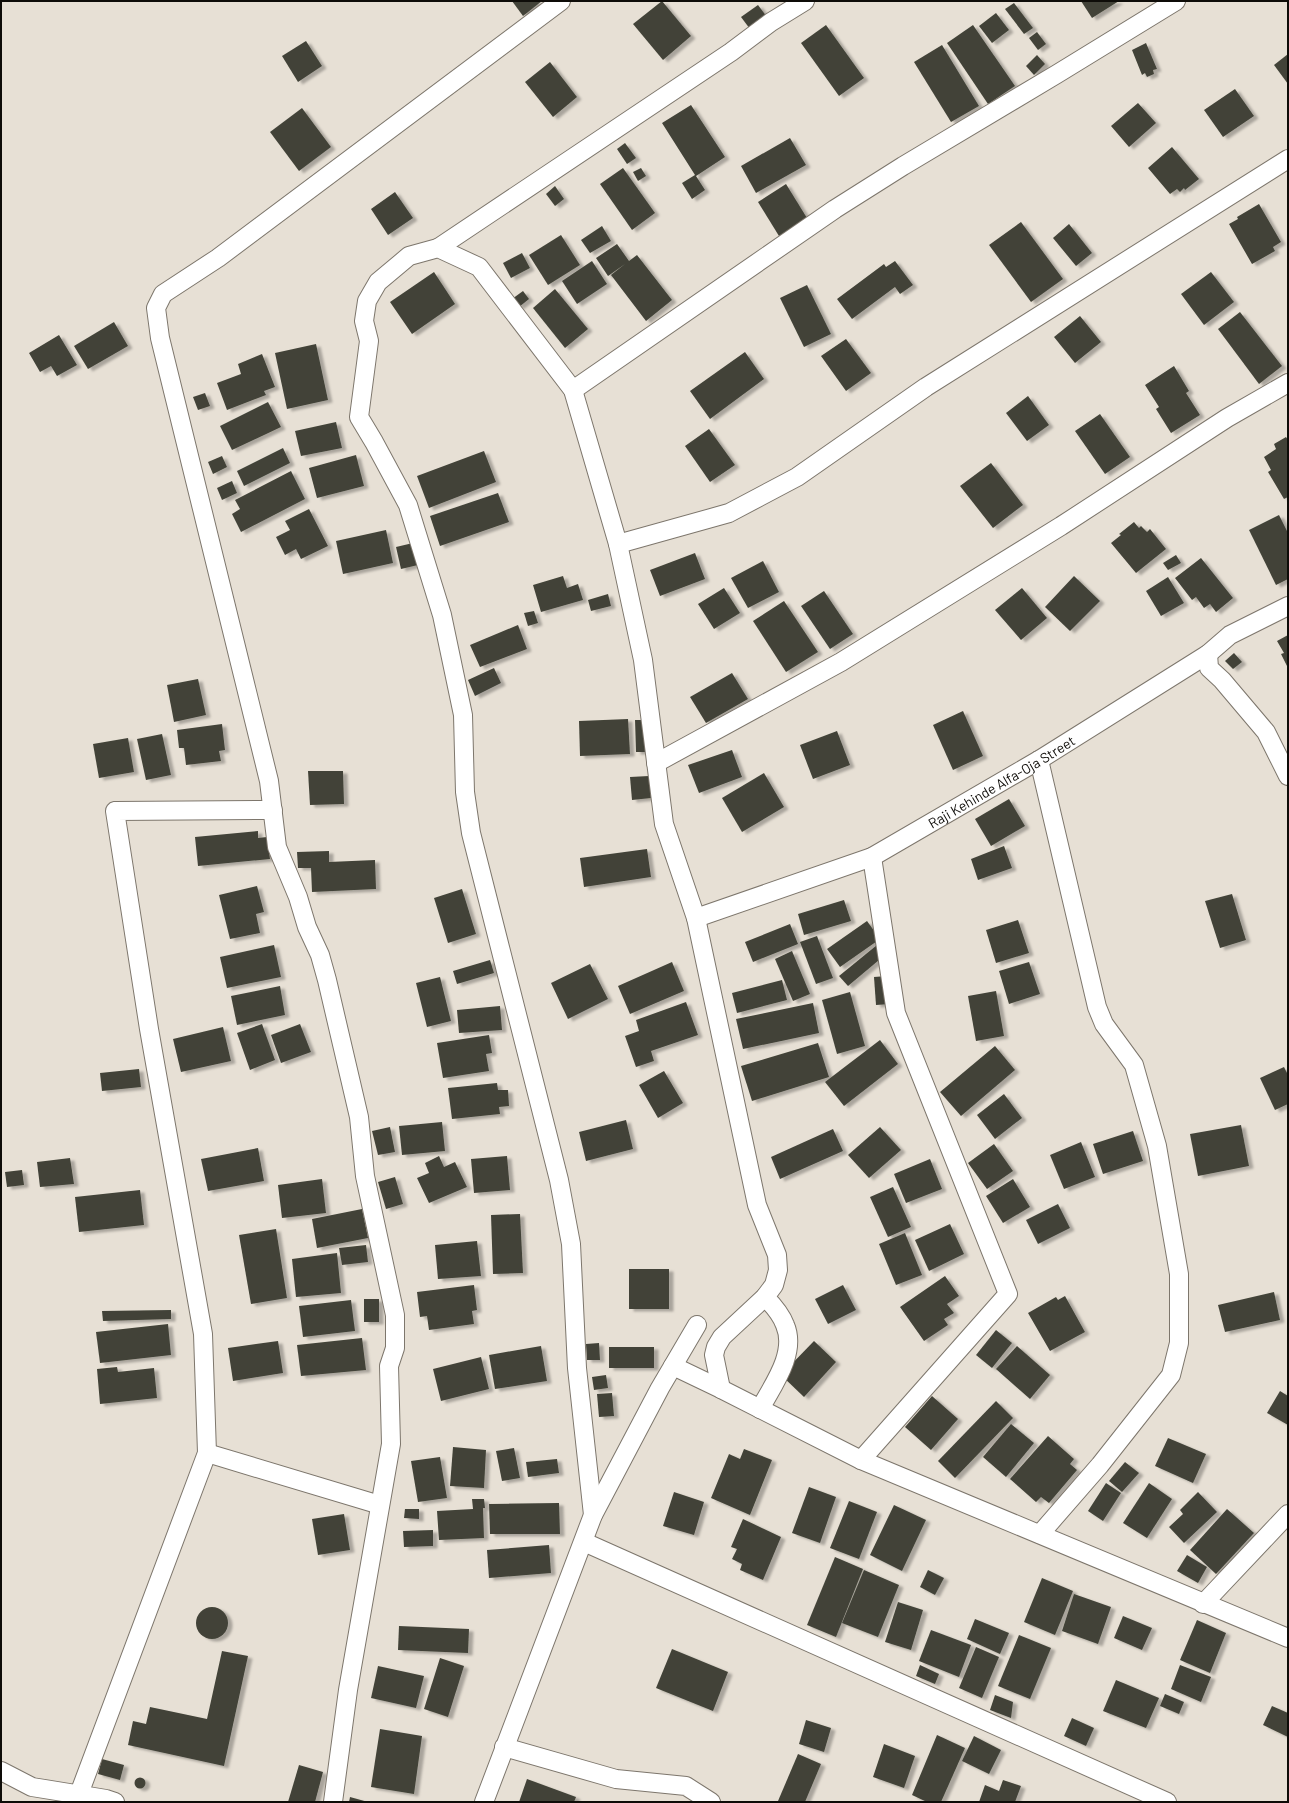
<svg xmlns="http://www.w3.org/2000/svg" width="1289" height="1803" font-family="Barlow,sans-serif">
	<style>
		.building { fill: #424338; filter: url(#shadow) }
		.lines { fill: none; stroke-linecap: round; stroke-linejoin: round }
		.minor-casing { stroke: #7d766c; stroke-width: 20 }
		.minor { stroke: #fff; stroke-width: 18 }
		.labels { text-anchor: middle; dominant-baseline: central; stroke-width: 4; stroke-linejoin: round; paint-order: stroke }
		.street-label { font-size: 14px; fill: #0e0c08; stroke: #e7e0d5 }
	</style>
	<defs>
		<filter id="shadow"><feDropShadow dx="4.5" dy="2.5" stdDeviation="1" flood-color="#0004"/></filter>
	</defs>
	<rect width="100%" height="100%" fill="#e7e0d5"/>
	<g class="building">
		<polygon points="512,1 542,1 523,16"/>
		<polygon points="662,1 691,36 663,60 633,24"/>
		<polygon points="1081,1 1119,1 1092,18"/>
		<polygon points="1014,3 1033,28 1024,34 1005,9"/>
		<polygon points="758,5 767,17 750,29 741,17"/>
		<polygon points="996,13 1009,30 992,43 979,26"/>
		<polygon points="826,25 864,78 839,96 801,43"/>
		<polygon points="973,25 1015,86 988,104 947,43"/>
		<polygon points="1037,32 1046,44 1038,50 1029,38"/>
		<polygon points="306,41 322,66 298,82 282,56"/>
		<polygon points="1146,43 1157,69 1153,70 1154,74 1147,77 1145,73 1142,75 1132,50"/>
		<polygon points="942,45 979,106 951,122 914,62"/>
		<polygon points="1288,54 1288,84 1274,65"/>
		<polygon points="1037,55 1045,64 1034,75 1026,66"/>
		<polygon points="550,62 577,97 553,117 525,82"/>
		<polygon points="1235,89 1254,116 1223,137 1204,110"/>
		<polygon points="1138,103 1156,123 1129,147 1111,126"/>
		<polygon points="691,105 725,157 696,176 705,190 692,199 682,183 695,175 662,123"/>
		<polygon points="302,108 331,147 299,171 270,132"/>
		<polygon points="790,138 806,165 756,193 741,166"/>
		<polygon points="625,143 636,158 627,164 617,149"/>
		<polygon points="1172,147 1199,179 1185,190 1184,188 1180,192 1177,189 1170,194 1148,168"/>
		<polygon points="623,168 655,213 632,230 600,184"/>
		<polygon points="641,168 646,176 638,181 633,172"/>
		<polygon points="786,184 807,218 779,236 758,202"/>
		<polygon points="555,186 564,199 555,206 546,194"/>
		<polygon points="395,192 413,218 388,235 371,209"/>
		<polygon points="1259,204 1281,242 1273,247 1275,251 1252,264 1229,224 1238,219 1237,217"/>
		<polygon points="1021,222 1063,279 1031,302 989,245"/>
		<polygon points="1069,224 1092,253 1076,266 1053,238"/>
		<polygon points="602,226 611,241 590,253 581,240"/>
		<polygon points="561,235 580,265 548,285 529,255"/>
		<polygon points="617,244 629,261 637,255 672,300 646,321 611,275 625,264 608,276 596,258"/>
		<polygon points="522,253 530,268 511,278 503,263"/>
		<polygon points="592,261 607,284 577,304 562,281"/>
		<polygon points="895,261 913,285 900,294 895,287 852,319 837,299 884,264 886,267"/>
		<polygon points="434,272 455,304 412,334 390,302"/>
		<polygon points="1211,272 1234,302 1204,325 1181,294"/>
		<polygon points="807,285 831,334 804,347 780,298"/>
		<polygon points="555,289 588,329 565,348 533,308"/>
		<polygon points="523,291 529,299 519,307 512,299"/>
		<polygon points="1240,312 1282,366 1259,384 1218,329"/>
		<polygon points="1080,316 1101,342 1075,363 1054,337"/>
		<polygon points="114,322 128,346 88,369 74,346"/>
		<polygon points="59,335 77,365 57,376 51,366 40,372 29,353"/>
		<polygon points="846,339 871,373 846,391 821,356"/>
		<polygon points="316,344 328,400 287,409 275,353"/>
		<polygon points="745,352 764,379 710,419 690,391"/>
		<polygon points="262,354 275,387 264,391 266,395 227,410 217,383 241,374 238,364"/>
		<polygon points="1174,366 1189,391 1186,393 1200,415 1171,433 1156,409 1159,407 1145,385"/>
		<polygon points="205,393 210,406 198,410 193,397"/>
		<polygon points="1028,396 1049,425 1027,441 1006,413"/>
		<polygon points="268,402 281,427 232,450 220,426"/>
		<polygon points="1100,414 1130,457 1105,474 1075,431"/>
		<polygon points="336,422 342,448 301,456 295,431"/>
		<polygon points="709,429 735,465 710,482 685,446"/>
		<polygon points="1286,437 1288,440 1288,497 1284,499 1268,472 1271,470 1264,457 1276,449 1274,444"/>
		<polygon points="283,448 290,463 244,486 237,471"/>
		<polygon points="484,451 496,482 429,508 417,476"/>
		<polygon points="356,455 364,486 317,498 309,468"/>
		<polygon points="222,456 227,467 213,474 208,462"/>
		<polygon points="991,463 1023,505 993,528 960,486"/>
		<polygon points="291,471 305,499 241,532 232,514 240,509 235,500"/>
		<polygon points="232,481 237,493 222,500 217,488"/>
		<polygon points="498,493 509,522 440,546 430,516"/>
		<polygon points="309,509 328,546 301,559 296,549 285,555 276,537 290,530 285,521"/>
		<polygon points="1279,515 1288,533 1288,579 1276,585 1249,530"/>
		<polygon points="1134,522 1139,528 1141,526 1147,532 1150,529 1166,549 1136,573 1111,543 1121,535 1119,534"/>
		<polygon points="386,530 393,563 343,574 336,541"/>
		<polygon points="413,543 418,565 401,569 396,547"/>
		<polygon points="695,553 705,579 660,596 650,570"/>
		<polygon points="1176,555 1181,563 1168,570 1163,563"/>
		<polygon points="1201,558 1233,598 1216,612 1210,604 1204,608 1196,597 1192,600 1175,578"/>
		<polygon points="763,561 779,592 748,608 731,578"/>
		<polygon points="563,576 567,588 578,584 583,600 541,612 533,585"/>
		<polygon points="1074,576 1100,601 1070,631 1045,607"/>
		<polygon points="1168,577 1184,603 1161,616 1146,591"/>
		<polygon points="724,588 740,613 714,629 698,604"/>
		<polygon points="1022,588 1047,618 1021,640 995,610"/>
		<polygon points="824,591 853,634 830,649 801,606"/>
		<polygon points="608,594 611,606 591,611 588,600"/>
		<polygon points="784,601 818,652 786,672 753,621"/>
		<polygon points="534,611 538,623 528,626 524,613"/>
		<polygon points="518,625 527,649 480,667 470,645"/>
		<polygon points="1288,635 1288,668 1281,654 1284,653 1277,641"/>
		<polygon points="1234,653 1242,662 1233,669 1225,661"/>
		<polygon points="494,668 501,683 475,696 468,680"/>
		<polygon points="732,673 748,699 706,723 690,697"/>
		<polygon points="198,679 206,715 174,722 167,685"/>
		<polygon points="963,711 983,756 953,770 933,725"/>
		<polygon points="628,719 630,754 580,756 579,721"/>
		<polygon points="635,720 650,720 650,752 636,752"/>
		<polygon points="222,724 225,750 219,751 221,761 186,765 184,748 179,748 177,730"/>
		<polygon points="837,731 850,765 813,779 800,745"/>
		<polygon points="162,734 171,775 146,780 137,739"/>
		<polygon points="128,738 134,772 99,778 93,744"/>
		<polygon points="732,750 742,777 699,793 688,765"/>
		<polygon points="308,771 343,771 344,804 310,805"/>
		<polygon points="764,773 784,807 742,832 722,798"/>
		<polygon points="649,776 651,798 632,800 630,777"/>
		<polygon points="1009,799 1025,826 991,846 975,819"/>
		<polygon points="258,831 258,838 267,837 270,859 198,866 195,837"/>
		<polygon points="1004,846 1012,868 978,880 971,859"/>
		<polygon points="647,849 651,877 584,887 580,858"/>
		<polygon points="329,851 329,862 375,860 376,889 312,892 311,868 298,868 297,852"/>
		<polygon points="257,886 264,912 256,914 260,933 230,939 219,895"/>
		<polygon points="462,889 476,934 448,943 434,898"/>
		<polygon points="1232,894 1246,940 1220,948 1205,901"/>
		<polygon points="844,900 851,921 804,935 798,914"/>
		<polygon points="1018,920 1029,953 996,963 986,930"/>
		<polygon points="867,921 880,939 840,967 827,949"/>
		<polygon points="790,924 798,944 753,962 745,942"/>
		<polygon points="817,936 833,978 816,984 800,942"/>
		<polygon points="274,945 281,977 227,988 220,957"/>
		<polygon points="877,945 885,955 848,986 839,976"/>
		<polygon points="792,951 810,994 793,1001 775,959"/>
		<polygon points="490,960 494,973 457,984 453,971"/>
		<polygon points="672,962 684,991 630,1014 618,986"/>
		<polygon points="1029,962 1040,994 1009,1004 999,971"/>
		<polygon points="590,964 608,999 568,1019 551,983"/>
		<polygon points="887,976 890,1004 876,1005 874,977"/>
		<polygon points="440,977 451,1021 427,1027 416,983"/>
		<polygon points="782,980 787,1000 737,1013 732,993"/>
		<polygon points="280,986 285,1015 237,1025 231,996"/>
		<polygon points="996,991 1004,1036 976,1041 968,996"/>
		<polygon points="850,992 865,1046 837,1054 822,1000"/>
		<polygon points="686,1002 698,1035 651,1051 654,1061 636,1067 625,1036 639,1031 636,1020"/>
		<polygon points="813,1003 819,1033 743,1049 736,1019"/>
		<polygon points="500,1006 502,1030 459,1033 457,1010"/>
		<polygon points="262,1024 275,1060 250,1070 237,1033"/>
		<polygon points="300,1024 311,1052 281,1063 271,1035"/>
		<polygon points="223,1027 231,1061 181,1072 173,1039"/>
		<polygon points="489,1035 492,1053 486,1054 489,1071 443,1078 437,1043"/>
		<polygon points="880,1040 898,1064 844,1106 825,1082"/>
		<polygon points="818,1043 829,1077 752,1101 741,1066"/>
		<polygon points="995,1046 1015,1070 961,1116 940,1092"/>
		<polygon points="1284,1067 1288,1075 1288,1104 1275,1110 1260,1078"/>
		<polygon points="139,1069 141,1087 102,1091 100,1073"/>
		<polygon points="664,1071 683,1103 658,1118 639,1085"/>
		<polygon points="497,1083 498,1090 508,1090 509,1106 499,1107 500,1114 452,1119 448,1088"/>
		<polygon points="1004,1094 1022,1118 995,1139 977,1115"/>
		<polygon points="626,1120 633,1149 586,1161 579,1132"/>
		<polygon points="442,1122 445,1151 402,1155 399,1126"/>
		<polygon points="1241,1125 1249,1166 1198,1176 1190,1134"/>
		<polygon points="390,1127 395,1152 378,1155 372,1131"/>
		<polygon points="880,1127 901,1150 869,1178 848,1155"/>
		<polygon points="833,1129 843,1151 780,1179 771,1157"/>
		<polygon points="1133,1131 1143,1161 1103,1174 1093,1144"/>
		<polygon points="1081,1142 1095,1177 1064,1189 1050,1155"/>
		<polygon points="994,1144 1013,1171 987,1189 968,1163"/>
		<polygon points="258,1148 264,1181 208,1191 201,1159"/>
		<polygon points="439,1156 444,1167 455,1162 467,1187 429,1203 417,1178 429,1173 425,1163"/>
		<polygon points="507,1156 510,1190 474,1193 471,1159"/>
		<polygon points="70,1158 74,1184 40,1187 37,1162"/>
		<polygon points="930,1159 942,1189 906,1203 894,1174"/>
		<polygon points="22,1170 24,1185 7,1187 5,1172"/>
		<polygon points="395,1177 403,1204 386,1209 378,1182"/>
		<polygon points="322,1179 326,1213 282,1218 278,1185"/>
		<polygon points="1013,1179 1030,1207 1003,1223 986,1196"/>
		<polygon points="893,1187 911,1227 888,1237 870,1197"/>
		<polygon points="140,1190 144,1225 79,1232 75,1197"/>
		<polygon points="1058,1204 1070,1228 1038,1244 1026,1220"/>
		<polygon points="362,1209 368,1238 317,1248 312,1219"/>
		<polygon points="520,1214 523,1273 493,1274 491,1215"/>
		<polygon points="950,1224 964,1254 929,1271 915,1240"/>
		<polygon points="276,1229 287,1298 251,1304 239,1235"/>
		<polygon points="905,1233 922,1275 896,1285 879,1244"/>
		<polygon points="477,1241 481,1276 438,1279 435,1245"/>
		<polygon points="366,1245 368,1262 342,1265 339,1248"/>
		<polygon points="337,1253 341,1293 296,1297 292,1259"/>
		<rect x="629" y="1269" width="40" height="40"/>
		<polygon points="945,1276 959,1296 947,1304 954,1313 944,1319 948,1325 924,1341 900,1307"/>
		<polygon points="474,1285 477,1310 472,1311 474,1324 429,1330 427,1316 420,1317 417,1292"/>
		<polygon points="843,1285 856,1310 828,1324 815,1299"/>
		<polygon points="1274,1292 1280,1320 1225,1332 1218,1305"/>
		<polygon points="1065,1296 1085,1332 1050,1351 1028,1313 1056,1297 1058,1300"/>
		<rect x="364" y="1299" width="15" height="23"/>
		<polygon points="351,1300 355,1331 303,1337 299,1306"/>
		<polygon points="171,1310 171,1319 103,1321 102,1311"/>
		<polygon points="168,1324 171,1355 100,1363 96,1332"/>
		<polygon points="996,1330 1012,1343 992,1368 976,1355"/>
		<polygon points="362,1338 366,1370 301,1376 297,1345"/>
		<polygon points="278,1341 283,1373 233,1381 228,1348"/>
		<polygon points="814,1341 836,1362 804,1397 781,1375"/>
		<polygon points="599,1343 600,1360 587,1360 586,1344"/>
		<polygon points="541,1346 547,1381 495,1389 489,1355"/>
		<polygon points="1017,1346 1050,1375 1030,1399 996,1369"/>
		<rect x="609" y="1347" width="45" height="21"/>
		<polygon points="481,1357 489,1389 441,1401 433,1369"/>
		<polygon points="117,1367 118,1372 154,1368 157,1398 100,1404 97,1369"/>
		<polygon points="606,1375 608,1388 594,1390 592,1377"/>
		<polygon points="1280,1391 1288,1396 1288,1425 1267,1413"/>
		<polygon points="612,1393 614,1416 599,1417 597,1394"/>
		<polygon points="932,1396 958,1419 931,1450 905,1427"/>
		<polygon points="996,1401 1013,1418 955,1478 938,1461"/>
		<polygon points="1011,1424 1034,1443 1006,1477 983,1457"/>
		<polygon points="1048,1436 1074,1459 1070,1464 1077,1470 1049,1503 1041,1497 1036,1502 1010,1479"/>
		<polygon points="1168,1438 1206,1454 1193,1483 1155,1466"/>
		<polygon points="453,1447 486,1450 484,1488 450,1486"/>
		<polygon points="514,1448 520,1478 502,1481 496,1451"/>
		<polygon points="744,1449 772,1460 750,1515 711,1498 729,1454 740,1459"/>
		<polygon points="440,1457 447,1498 418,1502 411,1461"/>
		<polygon points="557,1459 559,1473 528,1477 526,1462"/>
		<polygon points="1125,1462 1139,1473 1122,1492 1109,1481"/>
		<polygon points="1106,1483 1121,1493 1103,1521 1088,1511"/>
		<polygon points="1149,1483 1172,1499 1147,1538 1123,1523"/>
		<polygon points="809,1487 836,1497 820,1543 792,1533"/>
		<polygon points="674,1492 704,1502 694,1535 663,1526"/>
		<polygon points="1198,1492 1217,1512 1184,1543 1169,1527 1183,1514 1180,1510"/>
		<polygon points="472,1499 484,1499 485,1508 483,1508 484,1538 439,1540 437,1511 473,1509"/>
		<polygon points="849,1501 877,1512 859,1559 830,1548"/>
		<polygon points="559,1503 560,1534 490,1534 489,1504"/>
		<polygon points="894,1505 926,1520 902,1571 870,1555"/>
		<polygon points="405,1509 419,1509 419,1519 404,1518"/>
		<polygon points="1227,1509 1254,1533 1216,1574 1190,1550"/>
		<polygon points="344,1514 350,1550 318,1555 312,1519"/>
		<polygon points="743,1519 781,1537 763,1580 740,1570 742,1564 732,1559 737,1549 731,1547"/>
		<polygon points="433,1530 433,1546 404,1547 403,1531"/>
		<polygon points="549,1545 551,1573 489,1578 487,1550"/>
		<polygon points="1187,1555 1207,1567 1198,1583 1177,1571"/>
		<polygon points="835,1557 863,1569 836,1637 807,1625"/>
		<polygon points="864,1570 899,1585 878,1637 842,1623"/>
		<polygon points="928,1570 944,1578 935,1595 920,1587"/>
		<polygon points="1042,1578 1073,1591 1055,1635 1024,1622"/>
		<polygon points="1074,1594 1111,1607 1098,1644 1062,1631"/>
		<polygon points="898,1602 923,1610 911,1650 885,1642"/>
		<circle cx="212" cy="1623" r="16"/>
		<polygon points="1123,1616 1152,1628 1142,1650 1114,1638"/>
		<polygon points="975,1619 1009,1633 1000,1654 967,1639"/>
		<polygon points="1197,1620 1226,1633 1210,1673 1180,1660"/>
		<polygon points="399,1626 469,1629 468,1653 398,1650"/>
		<polygon points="931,1630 971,1645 959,1677 919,1661"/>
		<polygon points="1019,1635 1051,1648 1030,1699 998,1686"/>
		<polygon points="976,1647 999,1657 982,1698 959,1688"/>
		<polygon points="672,1649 728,1672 713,1711 656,1688"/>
		<polygon points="222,1651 248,1656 224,1766 128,1745 133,1721 146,1724 150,1707 207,1719"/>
		<polygon points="440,1658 464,1666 448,1717 424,1709"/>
		<polygon points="920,1665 939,1674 935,1684 916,1676"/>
		<polygon points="1180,1665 1211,1677 1201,1702 1171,1689"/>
		<polygon points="378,1666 424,1676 416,1708 371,1698"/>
		<polygon points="1116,1680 1159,1698 1146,1728 1103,1711"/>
		<polygon points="1165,1694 1184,1702 1179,1714 1160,1706"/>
		<polygon points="995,1695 1013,1702 1011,1718 990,1710"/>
		<polygon points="1272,1706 1288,1713 1288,1737 1263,1725"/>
		<polygon points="1072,1718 1094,1728 1086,1746 1064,1736"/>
		<polygon points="806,1720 831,1728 824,1752 799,1744"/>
		<polygon points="380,1729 422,1736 414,1794 371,1787"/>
		<polygon points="937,1735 965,1748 941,1802 927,1802 912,1795"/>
		<polygon points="974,1736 1001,1750 989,1774 962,1761"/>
		<polygon points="884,1744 915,1756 904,1788 873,1777"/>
		<polygon points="798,1754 821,1764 805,1802 779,1802 778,1801"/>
		<polygon points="102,1759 124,1765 120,1780 98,1774"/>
		<polygon points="299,1765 323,1772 315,1802 288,1802"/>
		<circle cx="140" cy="1783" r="5.5"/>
		<polygon points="527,1779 576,1797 574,1802 519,1802"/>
		<polygon points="1003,1780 1021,1786 1015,1802 979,1802 985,1785 999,1791"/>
		<polygon points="350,1797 368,1802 349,1802"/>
	</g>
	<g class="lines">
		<g class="minor-casing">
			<g id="minor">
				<polyline points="438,248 731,52 771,22 805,1"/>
				<polyline points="573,390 835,209 903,166 1057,74 1176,1"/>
				<polyline points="1208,654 1209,668 1222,680 1266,732 1288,776"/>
				<polyline points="1039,760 1097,1007 1104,1024 1134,1065 1157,1146 1179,1274 1179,1343 1171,1375 1100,1465 1040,1534"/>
				<polyline points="656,763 841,662 1061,526 1227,418 1288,383"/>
				<path id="s1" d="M696 918 872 857 1039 760 1208 654 1230 635 1288 606"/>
				<polyline points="673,1366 721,1389 861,1460 1288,1638"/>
				<polyline points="721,1389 714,1355 716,1347 722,1337 765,1297 774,1285 778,1270 777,1255 757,1205 696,918 664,824 643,660 618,544 729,513 797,477 926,387 1288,159"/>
				<path d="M760 1409C773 1385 797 1353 785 1325 781 1314 773 1305 765 1297"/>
				<polyline points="207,1453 380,1505"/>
				<polyline points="861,1460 1008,1294 896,1013 872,857"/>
				<polyline points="593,1515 577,1368 571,1244 559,1180 471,833 465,792 463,715 442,615 408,505 374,442 359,417 369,341 364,321 367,301 378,282 409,256 438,248 479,267 573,390 618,544"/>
				<polyline points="584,1542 1167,1802"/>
				<polyline points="1203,1604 1288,1514"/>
				<polyline points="504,1747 616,1779 686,1786 711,1802"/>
				<polyline points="1,1771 32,1787 106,1799 115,1802"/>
				<polyline points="79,1794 207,1453 203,1334 149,1029 115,811 273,810"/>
				<polyline points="333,1802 348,1690 391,1444 389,1366 395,1348 395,1315 365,1176 359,1117 327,980 320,955 307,927 298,897 277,847 269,781 160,338 156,308 163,294 218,258 561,1"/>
				<polyline points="484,1802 593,1515 660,1388 697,1325"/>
			</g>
		</g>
		<use href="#minor" class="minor"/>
	</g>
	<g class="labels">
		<g class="street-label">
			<text stroke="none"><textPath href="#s1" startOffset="336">Raji Kehinde Alfa-Oja Street</textPath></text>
		</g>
	</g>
	<rect width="1289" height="1803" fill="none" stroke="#0e0c08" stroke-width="4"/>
</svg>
